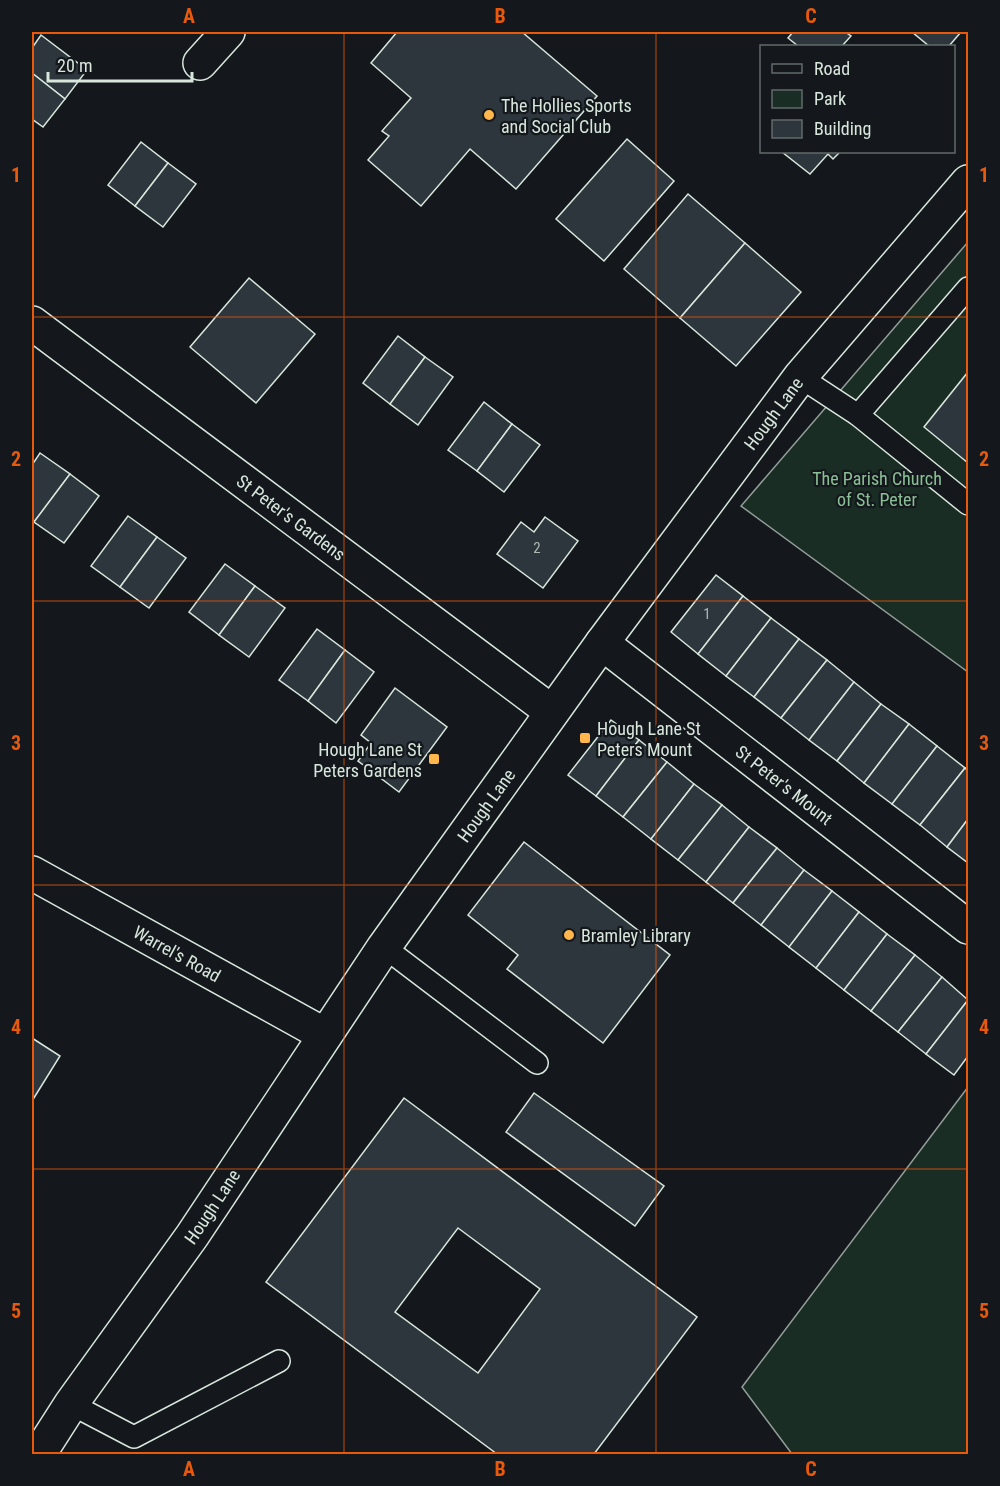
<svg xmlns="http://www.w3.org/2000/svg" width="1000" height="1486" font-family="'Roboto Condensed',sans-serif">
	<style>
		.green { fill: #1a2d24; stroke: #939e99; stroke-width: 1.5 }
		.building { fill: #2c363c; stroke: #d8e6dc; stroke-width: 1.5; fill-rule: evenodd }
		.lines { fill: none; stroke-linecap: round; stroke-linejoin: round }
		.lane-casing { stroke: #d8e6dc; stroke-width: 24 }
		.street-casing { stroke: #d8e6dc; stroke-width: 36 }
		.secondary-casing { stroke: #d8e6dc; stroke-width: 36 }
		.lane { stroke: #14181c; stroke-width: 21 }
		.street { stroke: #14181c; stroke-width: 33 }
		.secondary { stroke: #14181c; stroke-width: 33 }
		.grid { fill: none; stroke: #e8590c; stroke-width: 1.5; stroke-opacity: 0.55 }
		.poi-dot { fill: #ffb74d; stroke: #14181c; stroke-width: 2 }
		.labels { text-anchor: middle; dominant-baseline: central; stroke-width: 4.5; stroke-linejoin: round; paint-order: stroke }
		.number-label { font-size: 15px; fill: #adbab4 }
		.poi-label { font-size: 18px; fill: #d8e6dc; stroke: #14181c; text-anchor: start }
		.street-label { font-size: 18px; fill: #d8e6dc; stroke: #14181c }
		.park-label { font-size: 18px; fill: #8ac095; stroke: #14181c }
		.neatline { fill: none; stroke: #e8590c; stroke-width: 2 }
		.grid-label { font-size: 20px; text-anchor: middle; font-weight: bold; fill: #e8590c }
	</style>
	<rect width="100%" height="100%" fill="#14181c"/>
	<g class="green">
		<polygon points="968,242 968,672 741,506"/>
		<polygon points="968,1087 968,1454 792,1454 742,1387"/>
	</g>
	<g class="building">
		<polygon points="397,32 522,32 597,96 516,189 470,149 421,206 368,160 389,136 382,131 411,98 371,63"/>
		<polygon points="793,32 845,32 851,36 842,46 798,46 788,38"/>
		<polygon points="912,32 961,32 949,46 929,46"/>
		<polygon points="41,35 87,70 65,99 32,73 32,48"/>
		<polygon points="32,73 65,99 43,127 32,119"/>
		<polygon points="627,139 674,181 604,261 556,219"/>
		<polygon points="141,142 168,163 135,206 108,185"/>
		<polygon points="782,152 840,152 833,159 828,154 810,174"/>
		<polygon points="168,163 196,184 163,227 135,206"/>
		<polygon points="688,194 745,243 680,318 624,269"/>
		<polygon points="745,243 801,292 736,366 680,318"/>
		<polygon points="249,278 315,334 256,403 190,347"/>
		<polygon points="398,336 425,357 390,404 363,383"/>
		<polygon points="425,357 453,377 418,425 390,404"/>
		<polygon points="968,372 968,463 924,427"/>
		<polygon points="484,402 512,424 477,471 448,450"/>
		<polygon points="512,424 540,445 504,492 477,471"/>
		<polygon points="40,453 70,474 34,522 32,520 32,465"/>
		<polygon points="70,474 99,496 64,543 34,522"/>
		<polygon points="128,516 157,537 120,587 91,566"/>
		<polygon points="545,517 578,541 543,588 497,554 521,522 534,532"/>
		<polygon points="157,537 186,558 149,608 120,587"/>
		<polygon points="225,564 255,586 219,635 189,612"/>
		<polygon points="716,575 743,596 698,654 671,632"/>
		<polygon points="255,586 285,608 249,657 219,635"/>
		<polygon points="743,596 771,618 726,676 698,654"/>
		<polygon points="771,618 799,639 754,697 726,676"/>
		<polygon points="317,629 345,650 308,701 279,680"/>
		<polygon points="799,639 827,660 781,718 754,697"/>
		<polygon points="345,650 374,672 336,723 308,701"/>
		<polygon points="827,660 854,682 809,740 781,718"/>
		<polygon points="854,682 881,704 837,761 809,740"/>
		<polygon points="395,688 447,727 399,792 358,761 371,743 361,735"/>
		<polygon points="881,704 909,724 864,783 837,761"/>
		<polygon points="611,720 639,740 596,796 568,775"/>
		<polygon points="909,724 937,746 892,804 864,783"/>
		<polygon points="639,740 667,762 623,817 596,796"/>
		<polygon points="937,746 965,768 920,825 892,804"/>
		<polygon points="667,762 694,784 651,839 623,817"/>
		<polygon points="965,768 968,771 968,819 947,847 920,825"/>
		<polygon points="694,784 722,805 678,860 651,839"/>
		<polygon points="722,805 749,827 706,882 678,860"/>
		<polygon points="968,819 968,863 947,847"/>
		<polygon points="749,827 777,848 733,903 706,882"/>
		<polygon points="524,842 670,955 603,1043 507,969 518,955 468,915"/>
		<polygon points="777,848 804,870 761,925 733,903"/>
		<polygon points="804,870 832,891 789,947 761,925"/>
		<polygon points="832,891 859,912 816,968 789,947"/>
		<polygon points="859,912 887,934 844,990 816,968"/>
		<polygon points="887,934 915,955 871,1011 844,990"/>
		<polygon points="915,955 942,977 898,1032 871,1011"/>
		<polygon points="942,977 968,1000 926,1054 898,1032"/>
		<polygon points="968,1000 968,1056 954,1075 926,1054"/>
		<polygon points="32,1038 60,1056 32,1101"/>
		<polygon points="534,1093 664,1186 635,1226 506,1132"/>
		<path d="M404 1098 697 1317 594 1454H497L266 1282ZM458 1228 540 1289 478 1373 395 1312Z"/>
	</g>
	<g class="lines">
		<g class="lane-casing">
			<g id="lane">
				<polyline points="800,377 858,415 968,504"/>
				<polyline points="858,415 968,288"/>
				<polyline points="384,947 537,1063"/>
				<polyline points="71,1404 134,1437 279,1361"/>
			</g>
		</g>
		<g class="street-casing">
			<g id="street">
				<polyline points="200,63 228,32"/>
				<path id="s1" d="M32 323 552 712"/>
				<path id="s2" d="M602 643 968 927"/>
				<path id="s3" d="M32 873 325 1035"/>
			</g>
		</g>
		<g class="secondary-casing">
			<g id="secondary">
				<path id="s4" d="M39 1454 71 1404 192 1236 384 947 602 643 800 377 968 182"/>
			</g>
		</g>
		<use href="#lane" class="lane"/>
		<use href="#street" class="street"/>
		<use href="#secondary" class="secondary"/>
	</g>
	<path class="grid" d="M344 32V1454M656 32V1454M32 317H968M32 601H968M32 885H968M32 1169H968"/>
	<g class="poi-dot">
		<circle cx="489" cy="115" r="6"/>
		<rect x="579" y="732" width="12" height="12" rx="3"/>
		<rect x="428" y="753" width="12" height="12" rx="3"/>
		<circle cx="569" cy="935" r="6"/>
	</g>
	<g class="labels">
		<g class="number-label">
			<text x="537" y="548">2</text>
			<text x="707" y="614">1</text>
		</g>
		<g class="poi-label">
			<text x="501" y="105">The Hollies Sports<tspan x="501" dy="21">and Social Club</tspan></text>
			<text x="597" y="728">Hough Lane St<tspan x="597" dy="21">Peters Mount</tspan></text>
			<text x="422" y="749" text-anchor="end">Hough Lane St<tspan x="422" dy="21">Peters Gardens</tspan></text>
			<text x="581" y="935">Bramley Library</text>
		</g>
		<g class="street-label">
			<text stroke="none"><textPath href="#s4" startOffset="1274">Hough Lane</textPath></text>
			<text stroke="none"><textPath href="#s1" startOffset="324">St Peter's Gardens</textPath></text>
			<text stroke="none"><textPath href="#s2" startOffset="231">St Peter's Mount</textPath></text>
			<text stroke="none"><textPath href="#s4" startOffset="788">Hough Lane</textPath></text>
			<text stroke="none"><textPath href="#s3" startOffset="166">Warrel's Road</textPath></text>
			<text stroke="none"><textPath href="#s4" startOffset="302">Hough Lane</textPath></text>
		</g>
		<g class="park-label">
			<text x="877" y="478">The Parish Church<tspan x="877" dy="21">of St. Peter</tspan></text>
		</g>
	</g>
	<rect width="1000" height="1486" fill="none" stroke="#14181c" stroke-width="66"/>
	<rect x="760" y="45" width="195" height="108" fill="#14181c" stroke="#626a69" stroke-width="1.5"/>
	<rect x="772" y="64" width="30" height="9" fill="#14181c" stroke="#626a69" stroke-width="1.5"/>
	<text x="814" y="75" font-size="18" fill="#d8e6dc">Road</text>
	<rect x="772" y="90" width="30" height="18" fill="#1a2d24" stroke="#626a69" stroke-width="1.5"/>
	<text x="814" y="105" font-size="18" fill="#d8e6dc">Park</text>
	<rect x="772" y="120" width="30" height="18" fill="#2c363c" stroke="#626a69" stroke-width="1.5"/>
	<text x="814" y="135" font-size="18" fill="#d8e6dc">Building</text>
	<path d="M48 72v9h144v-9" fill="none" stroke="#d8e6dc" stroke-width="3"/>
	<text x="57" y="72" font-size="18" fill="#d8e6dc" stroke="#14181c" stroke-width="4.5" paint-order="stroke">20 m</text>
	<rect x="33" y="33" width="934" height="1420" class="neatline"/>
	<g class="grid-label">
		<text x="189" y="23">A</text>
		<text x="500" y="23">B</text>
		<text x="811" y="23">C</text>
		<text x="16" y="182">1</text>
		<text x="984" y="182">1</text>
		<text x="16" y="466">2</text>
		<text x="984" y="466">2</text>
		<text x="16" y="750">3</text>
		<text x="984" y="750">3</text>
		<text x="16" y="1034">4</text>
		<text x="984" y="1034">4</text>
		<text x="16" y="1318">5</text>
		<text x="984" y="1318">5</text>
		<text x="189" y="1476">A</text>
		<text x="500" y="1476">B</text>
		<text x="811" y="1476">C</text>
	</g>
</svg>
